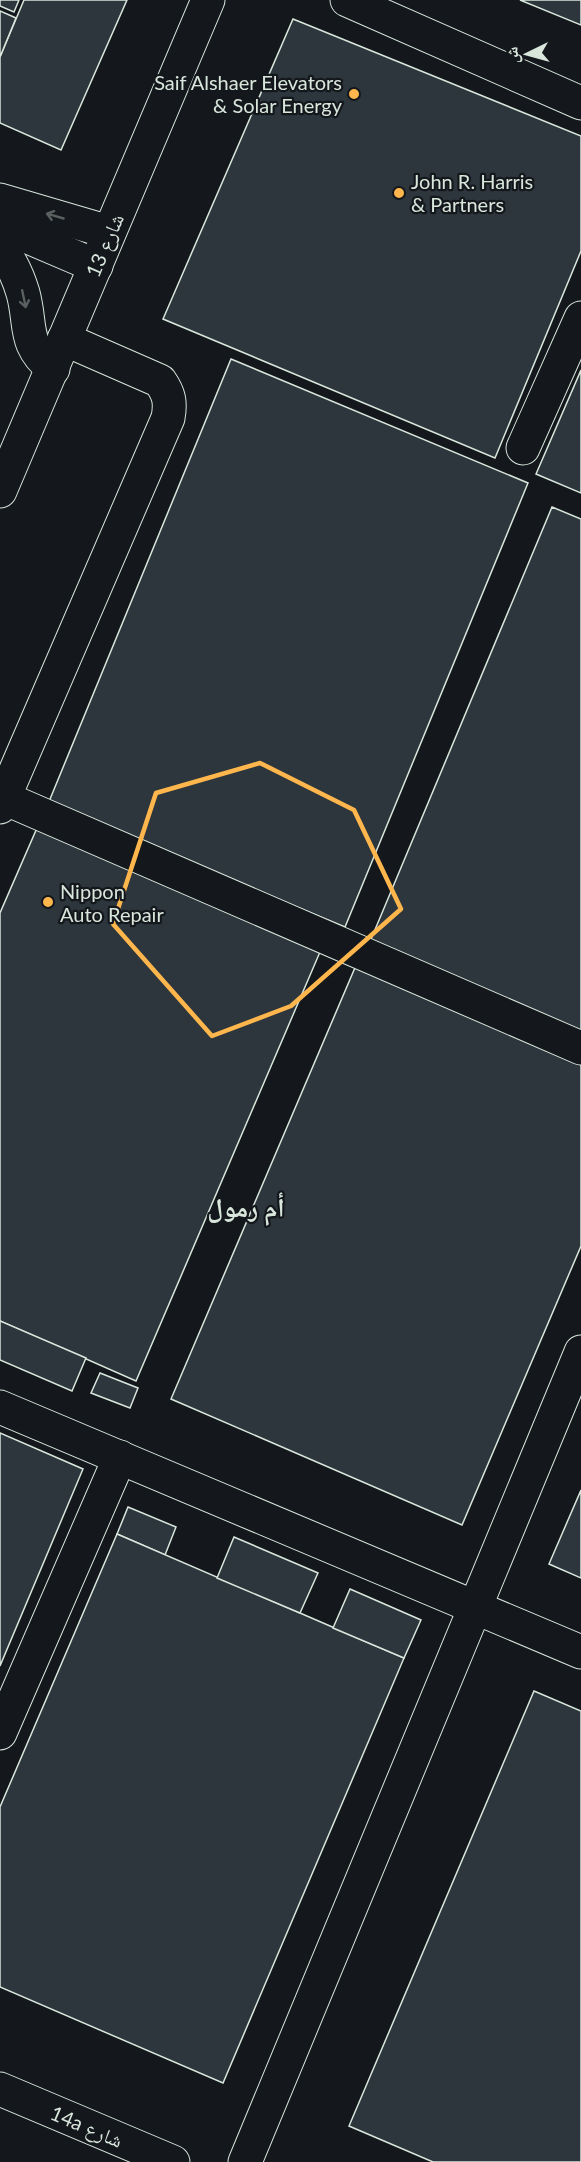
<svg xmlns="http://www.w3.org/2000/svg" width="581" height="2162" font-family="Lato,'Noto Naskh Arabic',sans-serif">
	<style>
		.building { fill: #2c363c; stroke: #d8e6dc; stroke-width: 1.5 }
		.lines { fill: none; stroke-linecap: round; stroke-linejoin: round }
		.minor-casing { stroke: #d8e6dc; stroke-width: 35 }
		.minor { stroke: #14181c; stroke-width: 33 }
		.oneway { stroke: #59605f }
		.marked { fill: none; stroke: #ffb74d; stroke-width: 4.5; stroke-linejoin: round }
		.poi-dot { fill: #ffb74d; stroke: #14181c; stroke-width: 2 }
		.labels { text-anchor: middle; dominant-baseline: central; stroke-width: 4.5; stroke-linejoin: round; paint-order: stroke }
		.poi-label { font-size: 20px; fill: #d8e6dc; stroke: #14181c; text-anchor: start }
		.street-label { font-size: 20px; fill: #d8e6dc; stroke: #14181c }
		.district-label { font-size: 26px; font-weight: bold; fill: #d8e6dc; stroke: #14181c }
	</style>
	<rect width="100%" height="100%" fill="#14181c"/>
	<g class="building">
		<polygon points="0,0 19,0 14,12 0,6"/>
		<polygon points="24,0 127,0 61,150 0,123 0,57"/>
		<polygon points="520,0 581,0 581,25"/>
		<polygon points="0,11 16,18 0,57"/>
		<polygon points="293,19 581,136 581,251 495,458 163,319"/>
		<polygon points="231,359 528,483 345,927 48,804"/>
		<polygon points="581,370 581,493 536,474"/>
		<polygon points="552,507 581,519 581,1033 369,944"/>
		<polygon points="37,828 320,952 136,1381 0,1321 0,913"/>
		<polygon points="357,963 581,1060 581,1246 462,1525 171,1399"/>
		<polygon points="0,1321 86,1358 72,1391 0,1360"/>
		<polygon points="100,1373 138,1388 130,1408 91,1393"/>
		<polygon points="0,1433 83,1469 0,1666"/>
		<polygon points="581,1490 581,1578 549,1564"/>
		<polygon points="128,1507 176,1527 165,1555 117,1534"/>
		<polygon points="117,1534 404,1658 223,2083 0,1987 0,1807"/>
		<polygon points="234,1537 318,1573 300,1613 217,1578"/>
		<polygon points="350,1589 421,1620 404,1658 333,1628"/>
		<polygon points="534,1691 581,1711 581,2162 433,2162 349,2126"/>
	</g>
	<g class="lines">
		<g class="minor-casing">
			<g id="minor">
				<polyline points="347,0 581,103"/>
				<polyline points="0,200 109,232"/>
				<polyline points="0,225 96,266"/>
				<path d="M0 246C10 260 18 276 23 293 32 326 22 343 53 369"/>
				<polyline points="523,448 581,318"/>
				<polyline points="0,491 208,0"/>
				<polyline points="4,798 581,1048"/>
				<path d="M0 807 168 418C171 402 169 394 160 381L64 339"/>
				<polyline points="0,1407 581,1652"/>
				<polyline points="0,1733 120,1457"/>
				<polyline points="0,2089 173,2162"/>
				<polyline points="245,2162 581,1352"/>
			</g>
		</g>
		<use href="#minor" class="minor"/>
	</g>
	<defs><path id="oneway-shaft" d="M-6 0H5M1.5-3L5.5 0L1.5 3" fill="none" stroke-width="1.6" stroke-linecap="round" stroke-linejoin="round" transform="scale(1.5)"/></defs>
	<g class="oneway">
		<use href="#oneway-shaft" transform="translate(55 216) rotate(-164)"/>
		<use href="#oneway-shaft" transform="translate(24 299) rotate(78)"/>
	</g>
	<path class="marked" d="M260 763 354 810 401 909 291 1006 212 1036 113 924 156 793Z"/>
	<g class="poi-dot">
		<circle cx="354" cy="94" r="6"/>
		<circle cx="399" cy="193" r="6"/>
		<circle cx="48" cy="902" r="6"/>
	</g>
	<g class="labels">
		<g class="poi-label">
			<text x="342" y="82" text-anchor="end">Saif Alshaer Elevators<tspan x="342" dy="23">&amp; Solar Energy</tspan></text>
			<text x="411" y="181">John R. Harris<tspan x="411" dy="23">&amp; Partners</tspan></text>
			<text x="60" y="891">Nippon<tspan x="60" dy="23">Auto Repair</tspan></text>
		</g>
		<g class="street-label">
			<text transform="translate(104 245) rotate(-67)">شارع 13</text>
			<text transform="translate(87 2126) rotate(23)">14a شارع</text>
		</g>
		<g class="district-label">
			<text x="246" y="1207">أم رمول</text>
		</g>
	</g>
	<g transform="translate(527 54) rotate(265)" stroke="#14181c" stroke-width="4.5" paint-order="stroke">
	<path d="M0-4.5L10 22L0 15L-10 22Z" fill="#d8e6dc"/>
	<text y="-9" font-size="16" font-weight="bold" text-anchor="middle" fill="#d8e6dc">ش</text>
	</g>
</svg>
